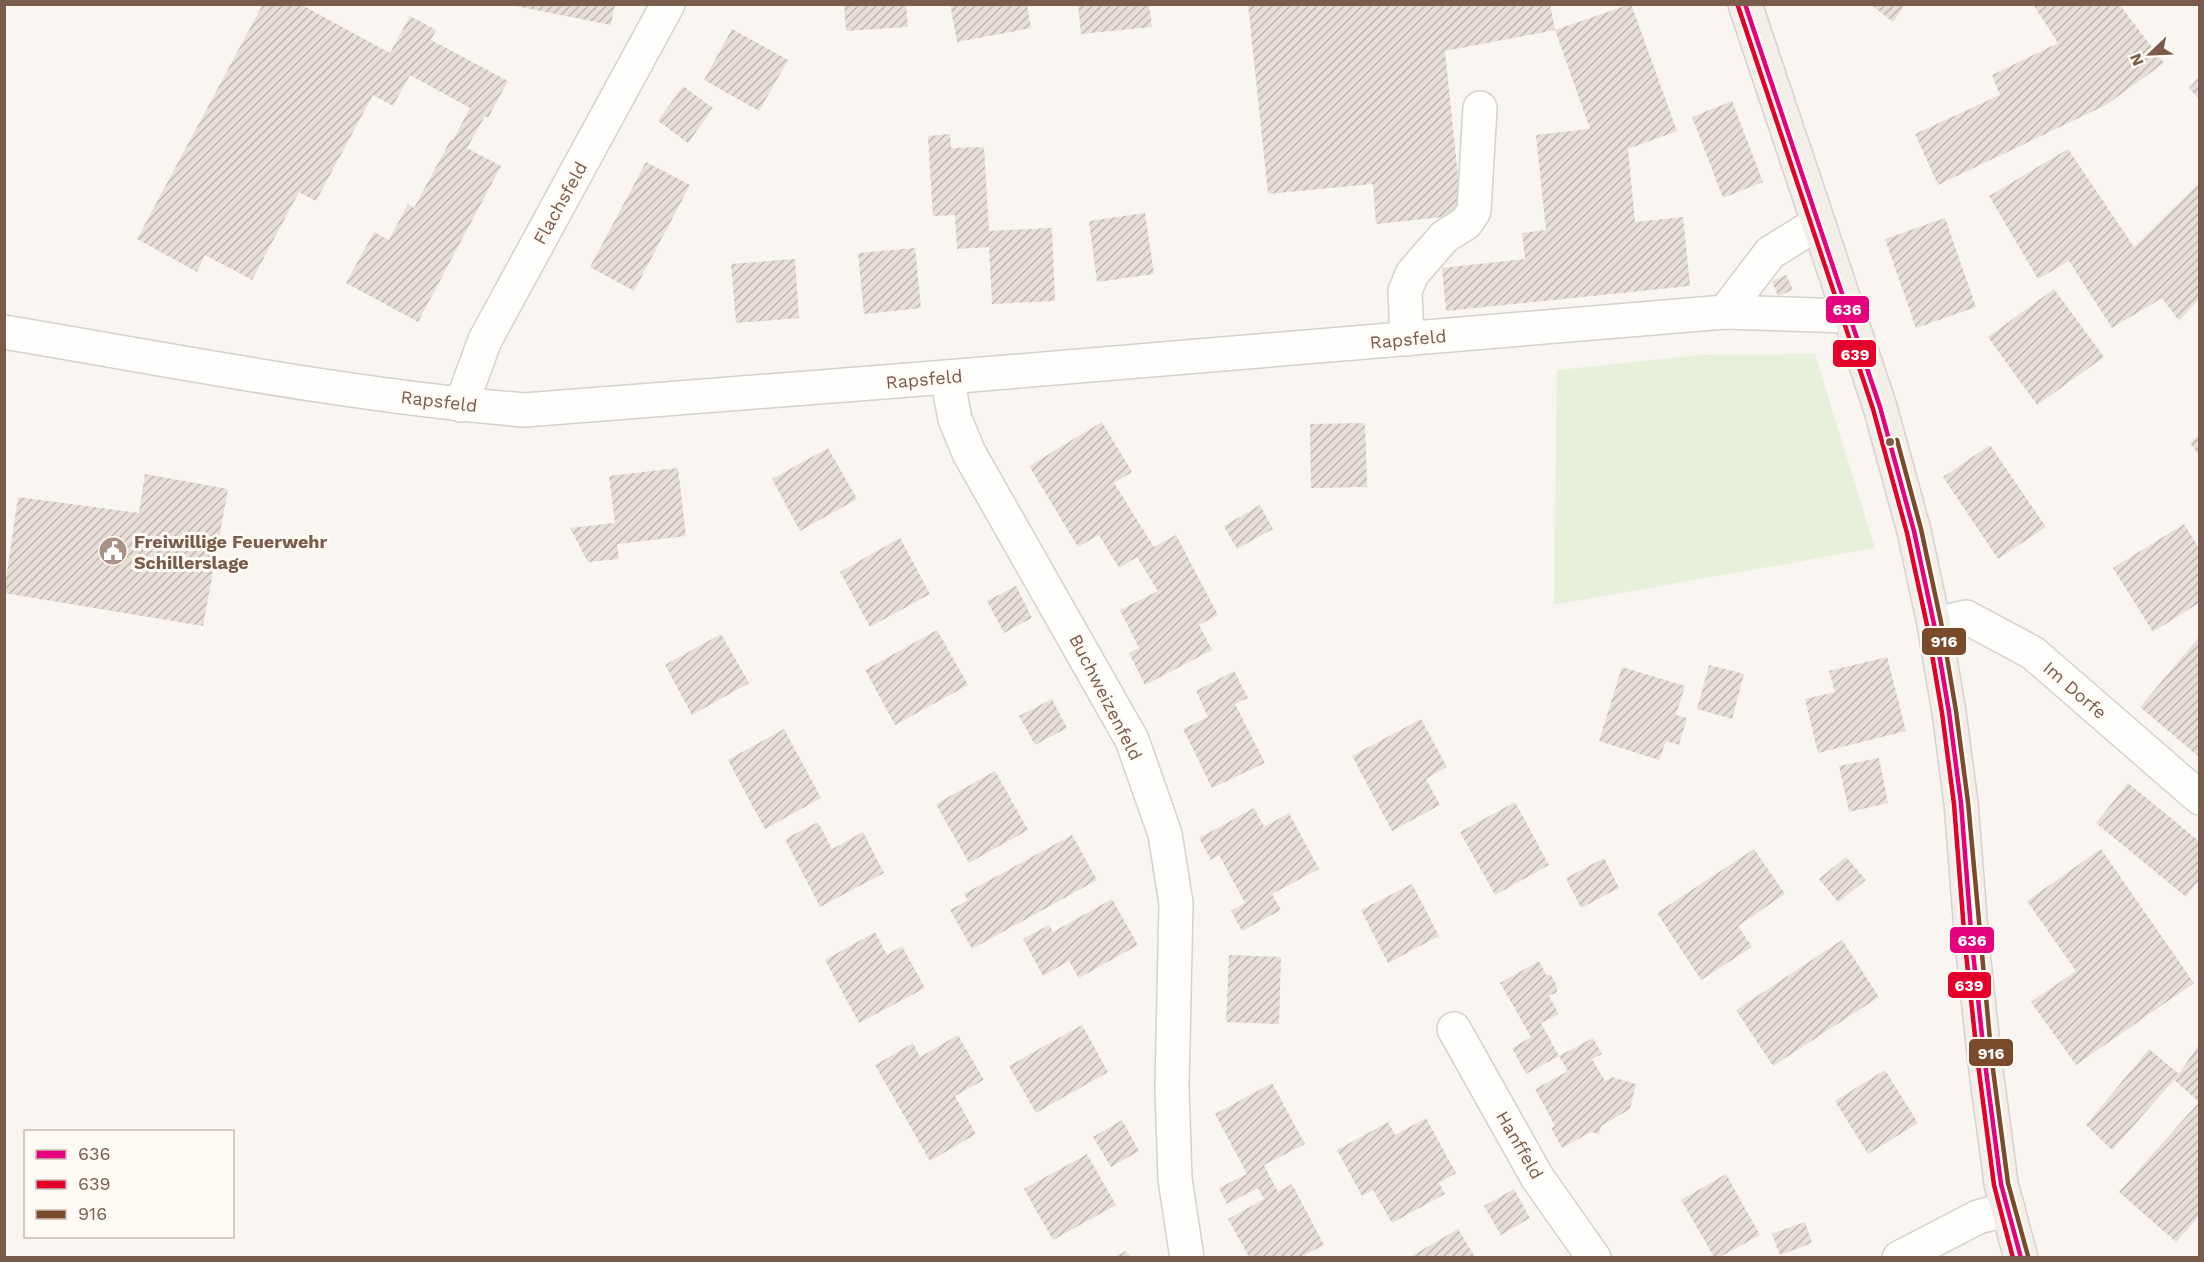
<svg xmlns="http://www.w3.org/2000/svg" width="2204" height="1262" font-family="'Work Sans',sans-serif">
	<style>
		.grass { fill: #e7f0db }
		.building { fill: url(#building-hatch) }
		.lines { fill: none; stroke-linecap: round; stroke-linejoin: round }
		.minor-casing { stroke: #d7d1cb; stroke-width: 36 }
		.major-casing { stroke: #dad1cc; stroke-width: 36 }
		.minor { stroke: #fefefd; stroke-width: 33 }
		.major { stroke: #f3eee8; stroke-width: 33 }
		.bus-1-casing { stroke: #fffaf3; stroke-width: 9 }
		.bus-2-casing { stroke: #fffaf3; stroke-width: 9 }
		.bus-3-casing { stroke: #fffaf3; stroke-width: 9 }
		.bus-1 { stroke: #e5007d; stroke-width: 4.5 }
		.bus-2 { stroke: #e4002b; stroke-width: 4.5 }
		.bus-3 { stroke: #7a4b2a; stroke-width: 4.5 }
		.bus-dot { fill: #7a5c4d; stroke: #fffaf3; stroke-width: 2 }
		.labels { text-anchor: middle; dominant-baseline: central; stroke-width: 6; stroke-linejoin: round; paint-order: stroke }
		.street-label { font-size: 18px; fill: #7a5c4d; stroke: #fffaf3 }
		.poi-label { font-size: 18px; font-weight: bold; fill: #7a5c4d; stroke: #fffaf3; text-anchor: start }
		.line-badge { stroke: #fffaf3; stroke-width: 2 }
		.badge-label { font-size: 16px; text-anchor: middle; font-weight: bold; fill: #fff }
	</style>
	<defs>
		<pattern id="building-hatch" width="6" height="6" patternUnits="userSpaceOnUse" patternTransform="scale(1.5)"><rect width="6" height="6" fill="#e6ded7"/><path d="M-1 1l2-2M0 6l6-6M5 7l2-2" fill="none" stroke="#bfb7b1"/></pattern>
	</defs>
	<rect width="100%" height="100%" fill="#f9f5f0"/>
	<polygon class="grass" points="1815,354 1875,548 1554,605 1557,370 1701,355"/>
	<g class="building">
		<polygon points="263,4 300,4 390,53 410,16 436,30 431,40 508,81 488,118 485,116 467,148 501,166 418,322 346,283 374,232 389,240 408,204 414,208 451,139 453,140 470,108 410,75 393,106 373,95 316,201 299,192 252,280 205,255 197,272 137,239"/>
		<polygon points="506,4 615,4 611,25"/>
		<polygon points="844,4 906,4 908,27 846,31"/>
		<polygon points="950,4 1027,4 1031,28 957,42"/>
		<polygon points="1078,4 1149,4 1152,27 1081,34"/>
		<polygon points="1248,4 1550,4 1555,30 1631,4 1677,131 1628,149 1635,222 1683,217 1690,286 1446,311 1442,268 1525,259 1522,233 1546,230 1536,135 1590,129 1555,30 1445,51 1462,215 1376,224 1373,184 1268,194"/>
		<polygon points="1870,4 1905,4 1893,22"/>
		<polygon points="2033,4 2119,4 2164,63 2106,105 1938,185 1915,134 2000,95 1992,75 2058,43"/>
		<polygon points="732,29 788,60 759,111 704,80"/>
		<polygon points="2199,77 2199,99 2189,88"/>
		<polygon points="683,86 713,108 688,143 658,121"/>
		<polygon points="1732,101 1763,182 1723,198 1692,117"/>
		<polygon points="950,134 951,148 984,147 989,231 1052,228 1055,301 992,304 989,247 957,249 955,215 933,216 928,136"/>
		<polygon points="2068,149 2134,247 2199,183 2199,299 2179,321 2162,298 2112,328 2069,261 2038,279 1989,196"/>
		<polygon points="646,162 690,185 634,291 590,267"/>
		<polygon points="1145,213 1154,274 1097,282 1089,221"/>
		<polygon points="1945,218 1976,307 1916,328 1885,239"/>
		<polygon points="915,248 921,308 864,314 858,253"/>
		<polygon points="795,259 799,318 736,323 731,264"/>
		<polygon points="1786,275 1793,290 1778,296 1772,281"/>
		<polygon points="2054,289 2104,357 2037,405 1988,337"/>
		<polygon points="1102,422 1132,472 1114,483 1154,547 1176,535 1218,615 1199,625 1212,650 1145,685 1129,653 1139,648 1120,610 1158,591 1137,557 1119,568 1099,535 1078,547 1029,466"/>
		<polygon points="1365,423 1367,487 1311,488 1310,424"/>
		<polygon points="2199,435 2199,455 2190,443"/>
		<polygon points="1990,445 2046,527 1998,559 1943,477"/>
		<polygon points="828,448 857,499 800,531 772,479"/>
		<polygon points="678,468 686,536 617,544 619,559 588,562 570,528 615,523 609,476"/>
		<polygon points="145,474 228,489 203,626 4,593 18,497 139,513"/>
		<polygon points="1260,505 1273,529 1237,549 1224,526"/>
		<polygon points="2184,524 2199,548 2199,603 2153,632 2113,568"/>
		<polygon points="900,538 930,594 870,627 840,572"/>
		<polygon points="1016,586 1032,618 1004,633 987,601"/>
		<polygon points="937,630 968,685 895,725 865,670"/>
		<polygon points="721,634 749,683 692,715 665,665"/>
		<polygon points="2199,637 2199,757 2140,707"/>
		<polygon points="1887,657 1906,731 1818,753 1805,699 1835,692 1829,671"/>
		<polygon points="1709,665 1744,674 1732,719 1697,709"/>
		<polygon points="1622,667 1685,686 1676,715 1687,718 1679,745 1666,741 1659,760 1599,741"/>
		<polygon points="1234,671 1248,698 1235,704 1265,763 1212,788 1183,729 1208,717 1196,691"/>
		<polygon points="1052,699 1067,728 1035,745 1019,716"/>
		<polygon points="1421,719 1447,767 1426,779 1440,805 1392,831 1352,756"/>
		<polygon points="784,729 821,798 765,829 728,760"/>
		<polygon points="1879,758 1888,803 1849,812 1839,766"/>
		<polygon points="995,771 1028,830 969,863 936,804"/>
		<polygon points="2128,783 2199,841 2199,880 2186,897 2096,823"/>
		<polygon points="1515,802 1549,865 1495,895 1460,832"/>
		<polygon points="1254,808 1264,827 1289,813 1319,869 1272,894 1281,910 1242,931 1231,911 1245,903 1219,855 1211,860 1199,838"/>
		<polygon points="818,822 832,849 863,832 884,873 820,907 785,839"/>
		<polygon points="1072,835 1097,880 972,949 950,910 968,900 964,894"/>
		<polygon points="1754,849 1785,894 1738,926 1752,947 1701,980 1657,913"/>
		<polygon points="2101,849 2194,983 2076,1065 2031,1002 2076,971 2027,901"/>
		<polygon points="1846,857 1866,880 1838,902 1819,879"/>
		<polygon points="1604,858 1619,888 1581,908 1566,878"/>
		<polygon points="1412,884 1439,936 1388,963 1361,910"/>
		<polygon points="1112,899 1138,945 1079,978 1069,961 1043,976 1023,939 1049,925 1053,932"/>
		<polygon points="875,932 887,955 902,946 925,988 859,1023 825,960"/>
		<polygon points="1842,940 1879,997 1773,1066 1736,1010"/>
		<polygon points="1229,955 1281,957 1279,1024 1226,1022"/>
		<polygon points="1539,961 1546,975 1551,975 1557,986 1557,992 1549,996 1559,1014 1541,1023 1559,1056 1526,1074 1512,1048 1531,1037 1500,983"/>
		<polygon points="1082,1025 1108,1072 1036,1113 1009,1066"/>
		<polygon points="958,1035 984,1080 955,1096 976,1134 930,1161 875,1065 913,1043 920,1057"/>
		<polygon points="1593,1038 1602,1054 1592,1059 1605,1081 1612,1077 1636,1084 1630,1109 1601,1126 1599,1134 1591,1132 1562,1148 1551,1128 1555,1126 1535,1089 1568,1071 1559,1056"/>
		<polygon points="2199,1044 2199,1216 2176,1242 2119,1192 2199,1102 2174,1080 2112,1150 2086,1125 2149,1049 2179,1074"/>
		<polygon points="1885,1070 1918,1123 1868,1154 1835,1101"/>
		<polygon points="1272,1083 1305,1144 1264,1165 1278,1192 1292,1184 1324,1245 1301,1257 1249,1257 1228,1219 1264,1199 1258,1188 1227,1204 1219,1188 1247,1174 1215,1114"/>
		<polygon points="1426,1118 1456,1173 1439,1183 1445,1194 1392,1223 1373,1190 1362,1196 1337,1150 1388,1122 1395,1135"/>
		<polygon points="1122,1120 1139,1151 1111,1167 1093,1137"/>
		<polygon points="1087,1154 1116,1205 1053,1240 1024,1189"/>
		<polygon points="1726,1174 1760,1235 1720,1257 1714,1257 1681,1200"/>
		<polygon points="1514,1189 1530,1218 1501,1235 1484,1206"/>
		<polygon points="1805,1222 1812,1243 1780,1255 1772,1234"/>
		<polygon points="1458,1229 1475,1257 1410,1257"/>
		<polygon points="1126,1251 1130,1257 1114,1257"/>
	</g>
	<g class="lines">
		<g class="minor-casing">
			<g id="minor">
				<polyline points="1725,312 1770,253 1818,223"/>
				<path d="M4 332C177 361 351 396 525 410L947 377 1725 312 1847 316"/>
				<polyline points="1407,339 1405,291 1412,274 1444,237 1466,223 1474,211 1480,108"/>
				<polyline points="947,377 955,419 969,453 1132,740 1165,834 1176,903 1172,1087 1175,1179 1187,1258"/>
				<polyline points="461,405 485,340 668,4"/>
				<polyline points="1934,624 1966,617 2033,653 2200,798"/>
				<polyline points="1454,1029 1537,1177 1594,1258"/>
				<polyline points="1899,1258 1978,1217 2008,1209"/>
			</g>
		</g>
		<g class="major-casing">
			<polyline id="major" points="1745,4 1880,407 1914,531 1934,624 1949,712 1961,803 1972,943 1985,1063 1999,1167 2001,1184 2021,1258"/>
		</g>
		<use href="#minor" class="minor"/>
		<use href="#major" class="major"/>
		<g class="bus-1-casing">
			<polyline id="bus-1" points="1745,4 1880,407 1914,531 1934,624 1949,712 1961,803 1972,943 1985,1063 2001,1184 2021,1258"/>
		</g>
		<g class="bus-2-casing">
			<polyline id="bus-2" points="1738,6 1873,409 1907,533 1927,625 1942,713 1954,804 1965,944 1978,1064 1994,1185 2013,1258"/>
		</g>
		<g class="bus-3-casing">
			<polyline id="bus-3" points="1897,440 1921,529 1941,622 1956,711 1968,802 1992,1062 2008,1183 2028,1256"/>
		</g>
		<use href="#bus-1" class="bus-1"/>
		<use href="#bus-2" class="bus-2"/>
		<use href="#bus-3" class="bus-3"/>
	</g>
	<defs>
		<g id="civic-disc" transform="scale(1.5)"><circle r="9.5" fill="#a69286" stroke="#fffaf3"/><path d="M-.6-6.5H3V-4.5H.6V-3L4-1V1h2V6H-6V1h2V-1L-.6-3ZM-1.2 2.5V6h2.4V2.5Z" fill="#fff"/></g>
	</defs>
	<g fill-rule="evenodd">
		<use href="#civic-disc" x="113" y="551"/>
	</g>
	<circle class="bus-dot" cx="1890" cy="442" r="5"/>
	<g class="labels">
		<g class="street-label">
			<text transform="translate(560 203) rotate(-61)">Flachsfeld</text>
			<text transform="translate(1408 339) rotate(-5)">Rapsfeld</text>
			<text transform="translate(924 379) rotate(-5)">Rapsfeld</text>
			<text transform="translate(439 401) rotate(7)">Rapsfeld</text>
			<text transform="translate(2075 690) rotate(41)">Im Dorfe</text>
			<text transform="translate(1106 697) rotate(63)">Buchweizenfeld</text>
			<text transform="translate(1520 1145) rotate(60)">Hanffeld</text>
		</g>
		<g class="poi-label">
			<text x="134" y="541">Freiwillige Feuerwehr<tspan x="134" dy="21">Schillerslage</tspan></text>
		</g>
	</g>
	<g class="line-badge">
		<rect x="1825" y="295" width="45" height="29" rx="6" fill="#e5007d"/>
		<rect x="1832" y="339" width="45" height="29" rx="6" fill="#e4002b"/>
		<rect x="1921" y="627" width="46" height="29" rx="6" fill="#7a4b2a"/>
		<rect x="1949" y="926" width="46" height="28" rx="6" fill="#e5007d"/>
		<rect x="1947" y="971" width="45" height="28" rx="6" fill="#e4002b"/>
		<rect x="1968" y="1038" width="46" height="29" rx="6" fill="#7a4b2a"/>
	</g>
	<g class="badge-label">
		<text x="1847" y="315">636</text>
		<text x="1855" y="360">639</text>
		<text x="1944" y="647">916</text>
		<text x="1972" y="946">636</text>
		<text x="1969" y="991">639</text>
		<text x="1991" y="1059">916</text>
	</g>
	<rect width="2204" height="1262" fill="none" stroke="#7a5c4d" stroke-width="12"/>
	<rect x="24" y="1130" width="210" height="108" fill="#fffaf3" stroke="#cabbb1" stroke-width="1.5"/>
	<rect x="36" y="1150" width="30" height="9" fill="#e5007d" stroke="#cabbb1" stroke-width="1.5"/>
	<text x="78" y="1160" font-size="18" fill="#7a5c4d">636</text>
	<rect x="36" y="1180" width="30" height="9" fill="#e4002b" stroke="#cabbb1" stroke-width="1.5"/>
	<text x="78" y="1190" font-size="18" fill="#7a5c4d">639</text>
	<rect x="36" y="1210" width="30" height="9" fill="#7a4b2a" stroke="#cabbb1" stroke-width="1.5"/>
	<text x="78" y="1220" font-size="18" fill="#7a5c4d">916</text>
	<g transform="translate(2150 54) rotate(247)" stroke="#fffaf3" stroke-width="4.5" paint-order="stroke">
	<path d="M0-4.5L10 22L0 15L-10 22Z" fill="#7a5c4d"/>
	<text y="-9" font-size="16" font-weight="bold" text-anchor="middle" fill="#7a5c4d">N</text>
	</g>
</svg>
